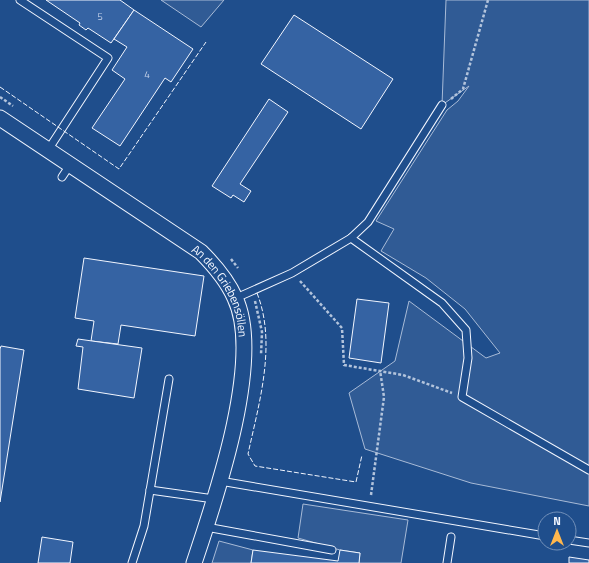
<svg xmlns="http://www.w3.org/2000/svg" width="589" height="563" font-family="'Titillium Web',sans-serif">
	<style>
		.built { fill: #305b95; stroke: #a8bbd7 }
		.building { fill: #3563a3; stroke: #f2f6ff }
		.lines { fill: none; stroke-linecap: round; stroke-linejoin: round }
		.service-casing { stroke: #f2f6ff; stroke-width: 9 }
		.minor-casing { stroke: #f2f6ff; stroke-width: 17 }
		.path { stroke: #b3c4dc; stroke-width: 2.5; stroke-dasharray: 3 2; stroke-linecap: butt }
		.service { stroke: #1f4e8c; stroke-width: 7 }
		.minor { stroke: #1f4e8c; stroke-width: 15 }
		.fence { stroke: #f2f6ff; stroke-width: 1; stroke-dasharray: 5 2; stroke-linecap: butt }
		.labels { text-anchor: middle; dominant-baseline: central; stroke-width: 3; stroke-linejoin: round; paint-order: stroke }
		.number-label { font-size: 10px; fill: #c3d1e8 }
		.street-label { font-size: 12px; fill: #f2f6ff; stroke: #1f4e8c }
	</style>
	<rect width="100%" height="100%" fill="#1f4e8c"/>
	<g class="built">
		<polygon points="161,0 224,0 201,27"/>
		<polygon points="446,0 589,0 589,506 471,483 365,449 349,393 395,361 409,301 486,358 500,353 465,309 426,278 381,251 394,229 376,221 447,110 458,101 469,86 442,105"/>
		<polygon points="303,504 408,520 401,563 359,563 360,553 340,550 298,538"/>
		<polygon points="219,541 253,550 251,563 212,563"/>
	</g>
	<g class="building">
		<polygon points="46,0 120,0 134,10 111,43 88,28 86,30 79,25 80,23"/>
		<polygon points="134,10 193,49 171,82 165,78 120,146 92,128 125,79 112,70 127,47 114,39"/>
		<polygon points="294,15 393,79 361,129 261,64"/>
		<polygon points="269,99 288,112 240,184 251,191 244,202 233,195 231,198 212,186"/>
		<polygon points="84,258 204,276 195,336 121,325 118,344 91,341 94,321 75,318"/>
		<polygon points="357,299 389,303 381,363 349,358"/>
		<polygon points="78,339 142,348 134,398 78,389 83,347 76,346"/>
		<polygon points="1,346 24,350 0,502 0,349"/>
		<polygon points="42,537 73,542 70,563 38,563"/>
		<polygon points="253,550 338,561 340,550 360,553 359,563 251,563"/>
		<polygon points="569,557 589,560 589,563 569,563"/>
	</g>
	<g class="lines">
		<g class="service-casing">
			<g id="service">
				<polyline points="20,0 108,58 48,150"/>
				<polyline points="62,177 70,165"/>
				<polyline points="351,238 442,303 466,330 468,358 462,397 589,470"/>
				<polyline points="236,298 292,273 351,238 368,222 442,105"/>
				<polyline points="220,481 545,536"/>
				<polyline points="150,490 214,499"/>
				<polyline points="206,527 332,550"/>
				<polyline points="569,540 589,543"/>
				<polyline points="132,563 144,526 169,379"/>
				<polyline points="447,563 451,537"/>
			</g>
		</g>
		<g class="minor-casing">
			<g id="minor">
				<path id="s1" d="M0 118 201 252C214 265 227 280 235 298 264 359 215 500 194 563"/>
			</g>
		</g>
		<g class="path">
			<polyline points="0,97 13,106"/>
			<polyline points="451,99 463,89 488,0"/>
			<polyline points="231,259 238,268"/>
			<polyline points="300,281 342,328 344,365 403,375 452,393"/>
			<polyline points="255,301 262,332 261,355"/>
			<polyline points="371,495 384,397 380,370"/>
		</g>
		<use href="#service" class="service"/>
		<use href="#minor" class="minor"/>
		<g class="fence">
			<polyline points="0,87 119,169 206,42"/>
			<path d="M257 293C277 344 259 403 248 454L255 466 356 482 362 455"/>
		</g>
	</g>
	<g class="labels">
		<g class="number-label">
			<text x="100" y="16">5</text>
			<text x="147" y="74">4</text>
		</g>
		<g class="street-label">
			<text stroke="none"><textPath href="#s1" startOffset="286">An den Griebensöllen</textPath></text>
		</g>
	</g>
	<g transform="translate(557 531)"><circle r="19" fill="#1f4e8c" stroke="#7391ba"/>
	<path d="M0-3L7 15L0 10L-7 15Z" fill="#ffb74d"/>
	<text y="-6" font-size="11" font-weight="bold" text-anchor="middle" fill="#f2f6ff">N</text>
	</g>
</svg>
